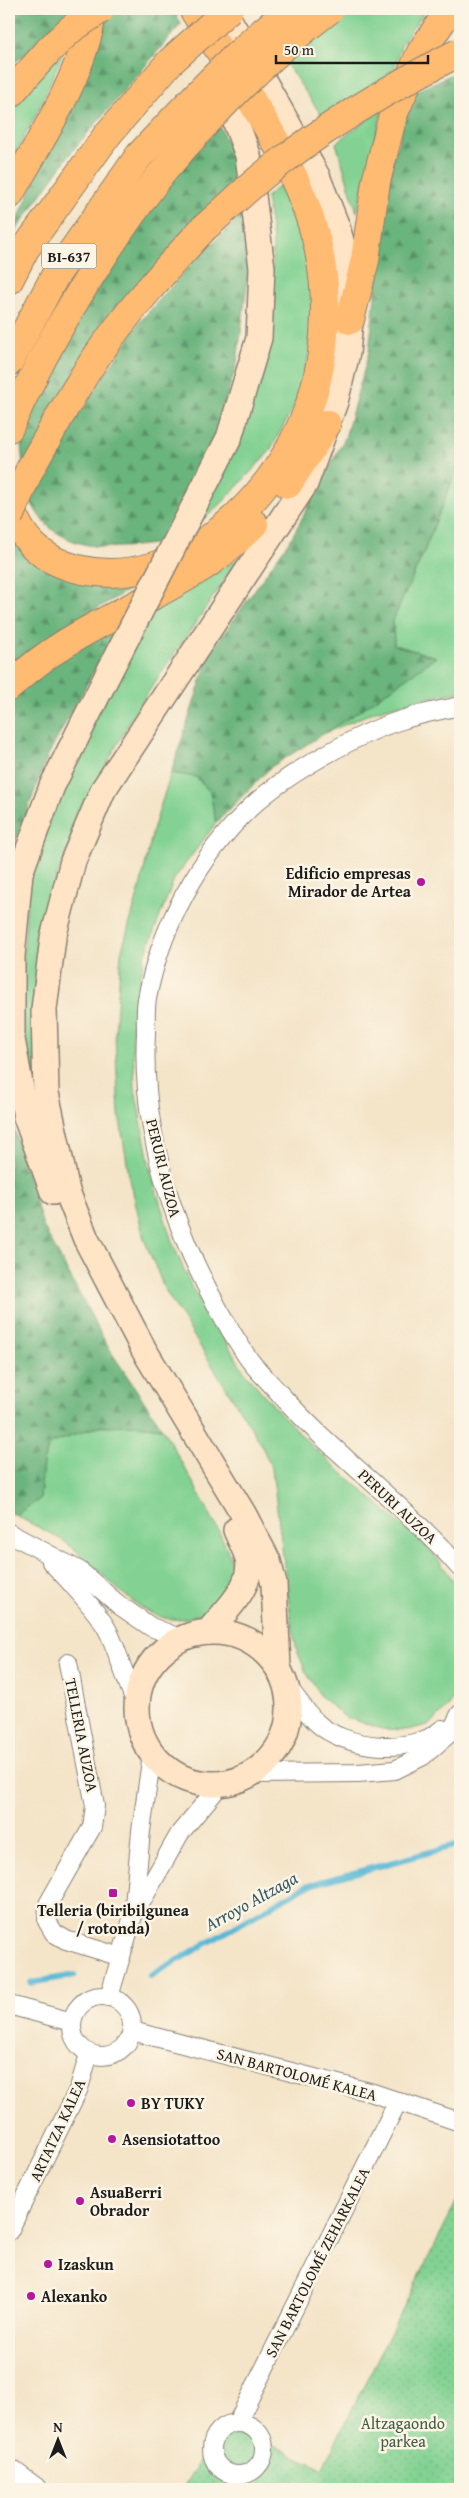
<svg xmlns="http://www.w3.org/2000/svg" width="469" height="2498" font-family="'Gentium Book Plus',serif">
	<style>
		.green { fill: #83d293; stroke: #507758 }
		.forest { fill: url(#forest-firs); stroke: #43684c }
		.park { fill: url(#park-dots); stroke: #507758 }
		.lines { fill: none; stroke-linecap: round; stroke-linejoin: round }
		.stream { stroke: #57b8d6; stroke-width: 6 }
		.street-casing { stroke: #888072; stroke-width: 20 }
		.secondary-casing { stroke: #888072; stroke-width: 28 }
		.highway-casing { stroke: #888072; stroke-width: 30 }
		.street { stroke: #fff; stroke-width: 18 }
		.secondary { stroke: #ffe4c6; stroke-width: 25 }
		.highway { stroke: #febb71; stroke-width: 28 }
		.secondary-bridge-casing { stroke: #888072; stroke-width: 28; stroke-linecap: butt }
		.highway-bridge-casing { stroke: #888072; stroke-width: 30; stroke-linecap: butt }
		.secondary-bridge { stroke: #ffe4c6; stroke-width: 25 }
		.highway-bridge { stroke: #febb71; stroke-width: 28 }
		.poi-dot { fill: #b5179e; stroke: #fcf5e5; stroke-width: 2 }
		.labels { text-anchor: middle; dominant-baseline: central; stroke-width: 5; stroke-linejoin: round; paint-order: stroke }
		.shield { fill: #fcf5e5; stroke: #5f5d58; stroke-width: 1 }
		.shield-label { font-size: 15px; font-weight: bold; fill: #1c1c1c }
		.poi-label { font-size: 16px; font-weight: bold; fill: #1c1c1c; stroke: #fcf5e5; text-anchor: start }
		.street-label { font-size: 16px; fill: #1c1c1c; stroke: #fcf5e5 }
		.park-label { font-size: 16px; fill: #405c46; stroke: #fcf5e5 }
		.water-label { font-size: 18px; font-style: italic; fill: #345a66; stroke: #fcf5e5 }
	</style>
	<defs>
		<pattern id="forest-firs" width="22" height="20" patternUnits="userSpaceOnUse" patternTransform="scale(1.25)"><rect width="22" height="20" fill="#6ab47d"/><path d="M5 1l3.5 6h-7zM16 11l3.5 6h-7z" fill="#569266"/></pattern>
		<pattern id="park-dots" width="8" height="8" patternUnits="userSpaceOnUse" patternTransform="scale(1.25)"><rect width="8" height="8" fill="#83d293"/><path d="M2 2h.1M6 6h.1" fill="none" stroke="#71b47e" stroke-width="1.8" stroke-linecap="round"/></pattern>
	</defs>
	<rect width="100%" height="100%" fill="#fcf5e5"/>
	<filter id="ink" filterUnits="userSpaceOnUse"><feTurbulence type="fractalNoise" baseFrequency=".02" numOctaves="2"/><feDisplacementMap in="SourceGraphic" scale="10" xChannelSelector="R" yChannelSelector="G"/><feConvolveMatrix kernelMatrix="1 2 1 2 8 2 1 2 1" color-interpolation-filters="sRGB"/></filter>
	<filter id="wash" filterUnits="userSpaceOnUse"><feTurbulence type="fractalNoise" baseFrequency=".0096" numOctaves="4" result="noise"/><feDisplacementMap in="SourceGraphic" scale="20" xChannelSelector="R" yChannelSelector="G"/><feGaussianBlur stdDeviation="1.12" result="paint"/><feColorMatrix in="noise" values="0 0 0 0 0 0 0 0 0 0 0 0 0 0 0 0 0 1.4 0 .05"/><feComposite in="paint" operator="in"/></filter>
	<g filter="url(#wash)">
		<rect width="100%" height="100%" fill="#f4e4c8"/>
		<g class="green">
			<polygon points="347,9 426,9 402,43 392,75 324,119 285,62"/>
			<polygon points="63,53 37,113 9,166 9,110 17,96"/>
			<polygon points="383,108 357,212 336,143"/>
			<polygon points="286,180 318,299 302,392 269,452 222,503 197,525 272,302 273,241 266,197"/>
			<polygon points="460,460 460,692 421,699 378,710 321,735 436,657 394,645 393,620 423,554"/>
			<polygon points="239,559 136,710 89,796 55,881 45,918 35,993 36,1103 19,1033 28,878 65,778 110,690 160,602"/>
			<path d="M171 773 196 777 210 792 216 823 174 879 144 958 132 1027 135 1089 151 1173 172 1242 192 1288 246 1374 280 1413 314 1448 430 1550C443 1565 453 1578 460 1596V1688L449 1706 431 1724 407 1730 382 1729 345 1717 321 1697 306 1672 297 1651 292 1626 272 1469 260 1442 165 1290 144 1239 129 1175 119 1114 115 1034 121 953 140 888 153 830Z"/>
			<path d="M136 1425 162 1428C175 1452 235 1551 233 1571 232 1583 219 1607 208 1611 189 1619 172 1623 153 1614 123 1599 100 1570 74 1549 58 1535 34 1526 15 1515L40 1499 43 1462 50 1444 99 1426Z"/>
		</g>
		<g class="forest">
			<polygon points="9,9 77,9 75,16 9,67"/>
			<polygon points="118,9 173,9 181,24 70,154 9,240 31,189 87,71 106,20"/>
			<polygon points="460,70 460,460 423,554 393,620 394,645 436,657 358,712 271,767 216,823 210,792 196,777 171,773 210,653 292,537 345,438 369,352 378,267 392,162 413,93"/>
			<polygon points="220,127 228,144 237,186 23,465 21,445 32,400 148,204"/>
			<path d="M246 211 249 268 237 363 216 432 200 470 161 543C121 548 79 554 47 525 40 519 36 510 31 503L48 462 138 324 196 259Z"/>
			<path d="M16 538 33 557 142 572 139 584C94 610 49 636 9 669V558Z"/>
			<path d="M119 625 47 757 17 839 9 877V703C29 674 88 644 119 625Z"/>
			<polygon points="9,1112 43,1226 109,1349 162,1428 136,1425 99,1426 50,1444 43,1462 40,1499 15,1515 9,1512"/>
		</g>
		<polygon class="park" points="460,2195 460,2489 182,2489 224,2421 322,2469"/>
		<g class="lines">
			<g class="stream">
				<polyline points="150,1976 306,1886 460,1844"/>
				<polyline points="31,1983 75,1975"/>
			</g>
		</g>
	</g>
	<g filter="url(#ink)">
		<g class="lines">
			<g class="street-casing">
				<g id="street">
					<path d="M460 706C442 710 423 713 405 719 360 732 286 774 252 806 199 856 160 928 147 999 145 1010 146 1022 146 1034 140 1148 185 1261 246 1355 255 1369 269 1381 280 1394 336 1456 405 1505 460 1568"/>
					<polyline points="9,1533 80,1571 119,1605 151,1627 182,1639"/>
					<path d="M51 1562C66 1577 101 1615 109 1633 120 1657 126 1682 137 1705"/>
					<polyline points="68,1663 95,1806 92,1827 48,1904 47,1921 54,1933 66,1940 121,1957"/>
					<path d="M287 1686C296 1697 305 1711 316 1722 344 1749 413 1756 442 1729"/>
					<polyline points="253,1774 358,1773 395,1770 423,1756 451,1732 460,1714"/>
					<polyline points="136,1911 180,1833 221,1784"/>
					<circle cx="102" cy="2026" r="30"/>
					<polyline points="109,1997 133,1916 141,1831 152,1754"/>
					<polyline points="9,2005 72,2022"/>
					<polyline points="132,2031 373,2093 460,2122"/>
					<polyline points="9,2231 79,2088 89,2054"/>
					<circle cx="238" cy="2449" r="26"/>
					<polyline points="237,2423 398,2101"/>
					<polyline points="9,2467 39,2489"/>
				</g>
			</g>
			<g class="secondary-casing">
				<g id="secondary">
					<polyline points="223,9 317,176 337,227 345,255 350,293 350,320 347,353 335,402 305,484 103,790 73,861 53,938 44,1009 46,1093 67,1191 86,1239 144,1350 244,1515 268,1561 274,1584 278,1667"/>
					<polyline points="221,83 248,155 262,268 259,338 229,438"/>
					<polyline points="53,1192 26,1117 12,1039 12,956 20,873 52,786 108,674"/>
					<path d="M208 1632C223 1613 254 1587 248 1559 246 1550 240 1540 236 1530"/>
					<circle cx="213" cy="1708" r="76"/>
				</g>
			</g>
			<g class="highway-casing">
				<g id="highway">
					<polyline points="9,95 50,49"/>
					<path d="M9 195C42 137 83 76 93 9"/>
					<polyline points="9,280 25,249 108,134"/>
					<polyline points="350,320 365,260 376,182 393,115 421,52 450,9"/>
					<polyline points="9,362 55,276 139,156"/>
					<path d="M9 428C49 337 101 253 161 174"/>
					<path d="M29 471C51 432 72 392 97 356 128 311 166 269 203 229"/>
					<polyline points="288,484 327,424"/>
					<path d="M9 503C20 539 41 560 78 569 176 593 271 502 305 417 326 366 330 305 319 251 301 165 239 83 193 9"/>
					<path d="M9 687C66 630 145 607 210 562 226 551 240 537 254 524"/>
				</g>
			</g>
			<use href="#street" class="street"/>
			<use href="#secondary" class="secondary"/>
			<use href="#highway" class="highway"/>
			<g class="secondary-bridge-casing">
				<polyline id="secondary-bridge" points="108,674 229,438"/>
			</g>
			<g class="highway-bridge-casing">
				<g id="highway-bridge">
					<polyline points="50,49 71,29 101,9"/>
					<polyline points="108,134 170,62 229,9"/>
					<path d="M139 156C187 105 235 52 291 9"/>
					<path d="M161 174C212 113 267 57 330 9"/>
					<path d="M203 229C225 210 246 189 269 171 329 124 392 86 460 52"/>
					<polyline points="9,517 29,471"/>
				</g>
			</g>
			<use href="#secondary-bridge" class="secondary-bridge"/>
			<use href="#highway-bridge" class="highway-bridge"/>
		</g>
	</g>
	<g class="poi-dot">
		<circle cx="421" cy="882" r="5"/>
		<rect x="108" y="1888" width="10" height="10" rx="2.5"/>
		<circle cx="131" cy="2103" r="5"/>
		<circle cx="112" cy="2139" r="5"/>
		<circle cx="80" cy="2201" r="5"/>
		<circle cx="48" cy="2264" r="5"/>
		<circle cx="31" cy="2296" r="5"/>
	</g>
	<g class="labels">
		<rect class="shield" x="41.5" y="243.5" width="55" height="25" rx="4"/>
		<g class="shield-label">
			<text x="69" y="256">BI-637</text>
		</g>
		<g class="poi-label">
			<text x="411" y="873" text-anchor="end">Edificio empresas<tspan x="411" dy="18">Mirador de Artea</tspan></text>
			<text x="113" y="1910" text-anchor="middle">Telleria (biribilgunea<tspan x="113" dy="18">/ rotonda)</tspan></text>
			<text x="141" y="2103">BY TUKY</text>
			<text x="122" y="2139">Asensiotattoo</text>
			<text x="90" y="2192">AsuaBerri<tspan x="90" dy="18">Obrador</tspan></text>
			<text x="58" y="2264">Izaskun</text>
			<text x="41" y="2296">Alexanko</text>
		</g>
		<g class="street-label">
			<text transform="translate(164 1168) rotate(76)">PERURI AUZOA</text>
			<text transform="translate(398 1506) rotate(43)">PERURI AUZOA</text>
			<text transform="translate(82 1735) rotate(79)">TELLERIA AUZOA</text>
			<text transform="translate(297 2074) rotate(15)">SAN BARTOLOMÉ KALEA</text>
			<text transform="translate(57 2130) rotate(-65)">ARTATZA KALEA</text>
			<text transform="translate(317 2262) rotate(-63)">SAN BARTOLOMÉ ZEHARKALEA</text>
		</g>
		<g class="park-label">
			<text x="403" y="2423">Altzagaondo<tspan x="403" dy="18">parkea</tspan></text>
		</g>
		<g class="water-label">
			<text transform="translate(251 1901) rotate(-29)">Arroyo Altzaga</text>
		</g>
	</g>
	<rect width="469" height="2498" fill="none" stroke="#fcf5e5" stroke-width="30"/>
	<g transform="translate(58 2440)" stroke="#fcf5e5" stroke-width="4" paint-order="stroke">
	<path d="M0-4L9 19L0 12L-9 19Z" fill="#1c1c1c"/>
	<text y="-8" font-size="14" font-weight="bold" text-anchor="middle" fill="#1c1c1c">N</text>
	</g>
	<path d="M276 55v8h152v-8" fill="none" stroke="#1c1c1c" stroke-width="2.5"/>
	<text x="284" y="55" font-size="15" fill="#1c1c1c" stroke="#fcf5e5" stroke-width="4" paint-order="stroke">50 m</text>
</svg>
